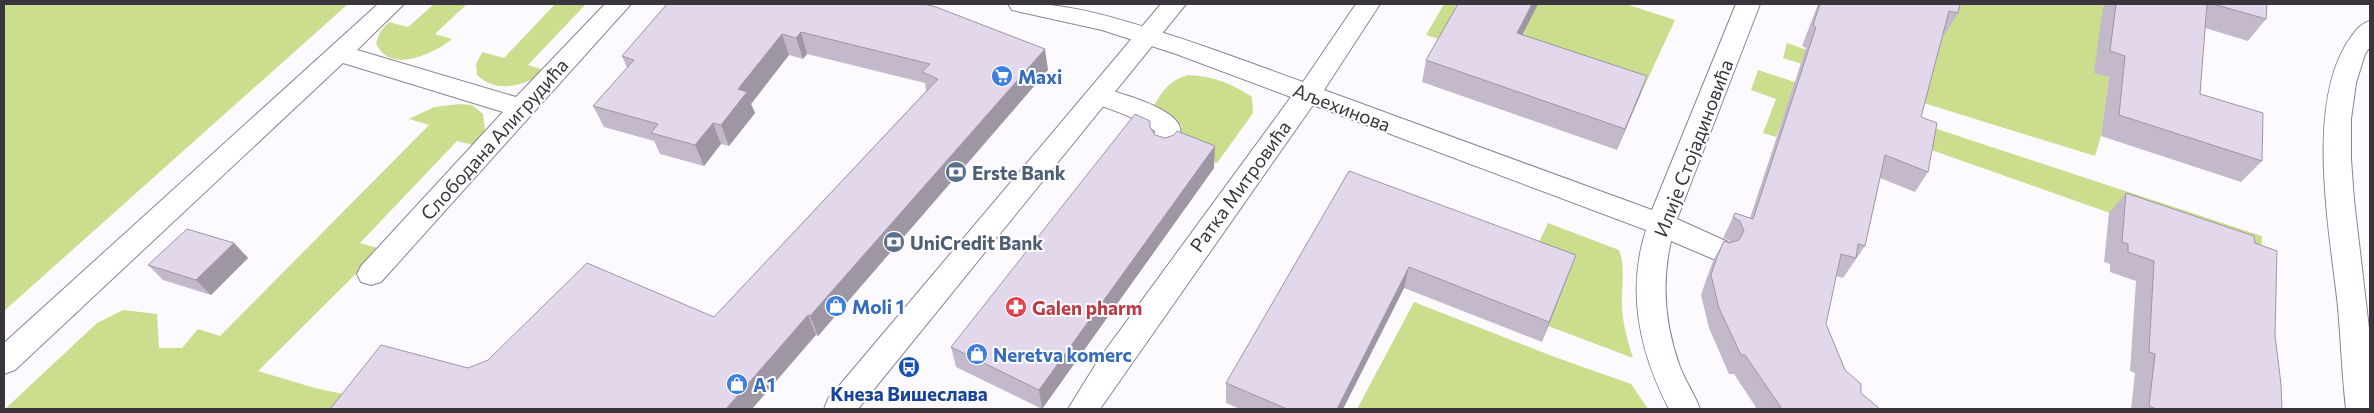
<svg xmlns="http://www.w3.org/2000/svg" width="2374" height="413" font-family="Commissioner,sans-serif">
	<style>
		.green { fill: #cade8e }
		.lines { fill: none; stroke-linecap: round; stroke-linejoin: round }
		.minor-casing { stroke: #8d8294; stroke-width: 2 }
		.major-casing { stroke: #8d8294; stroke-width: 2 }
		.minor { fill: #fff; fill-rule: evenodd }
		.major { fill: #fff; fill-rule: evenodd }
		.wall { fill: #c3b9ca }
		.shaded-wall { fill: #9f96a4 }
		.building { fill: #e3d7eb; stroke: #9f96a4 }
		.labels { text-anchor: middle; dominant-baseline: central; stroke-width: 4; stroke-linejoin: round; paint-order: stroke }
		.shop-label { font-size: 19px; font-weight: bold; fill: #366cbe; stroke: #fff; text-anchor: start }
		.street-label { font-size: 19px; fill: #3a353d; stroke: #fff }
		.service-label { font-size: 19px; font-weight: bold; fill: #4e5e75; stroke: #fff; text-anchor: start }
		.health-label { font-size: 19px; font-weight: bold; fill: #be3a42; stroke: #fff; text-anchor: start }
		.transit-label { font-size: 19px; font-weight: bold; fill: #164399; stroke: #fff }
	</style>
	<rect width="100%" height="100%" fill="#fdfaff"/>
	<g class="green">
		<polygon points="4,4 348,4 4,311"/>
		<path d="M434 4H467L435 34 452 39C433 54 389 75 376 43L380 32 389 22 408 27Z"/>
		<path d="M555 4H586L528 65 547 71C525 85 498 95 477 75L476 64 482 52 504 58Z"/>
		<polygon points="1444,4 1466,4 1445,41 1426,35"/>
		<polygon points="1476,4 1626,4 1675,20 1639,98 1511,55"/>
		<polygon points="1953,4 2119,4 2101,136 2095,156 1917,101"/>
		<polygon points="1787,43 1813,52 1839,76 1783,58"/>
		<polygon points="1758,70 2262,236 2260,266 1923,147 1789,102 1776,137 1763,133 1776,99 1751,90"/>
		<path d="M1189 75C1213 76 1233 84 1252 97L1253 113 1217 163 1174 146 1182 126 1150 112C1161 94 1167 80 1189 75Z"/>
		<polygon points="459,104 472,105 483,114 485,131 477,146 457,141 360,243 381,249 258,371 315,388 357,397 345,409 5,409 97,323 123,310 157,314 159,348 182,348 198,329 220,336 429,125 409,119 434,107"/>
		<path d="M1548 223 1619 250C1626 268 1621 288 1622 308 1623 325 1628 342 1633 358L1548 326 1568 276 1529 263Z"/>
		<polygon points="1414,302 1552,356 1631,384 1648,409 1357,409"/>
	</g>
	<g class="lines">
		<g class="minor-casing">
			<g id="minor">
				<polygon points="378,4 404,4 357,50 516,97 605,4 631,4 381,282 371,285 361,282 357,274 361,266 503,112 343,63 15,370 4,374 4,343"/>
				<path d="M1008 4C1059 1 1106 15 1154 30 1204 45 1253 64 1303 82L1356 4H1380L1324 90 1652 210 1736 4H1760L1677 219 1728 242 1732 250 1728 258 1718 261 1671 241C1661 284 1665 326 1680 367 1686 382 1695 395 1700 409H1669C1640 353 1626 292 1646 230L1313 105 1100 409H1068L1099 359 1291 97 1176 54 1102 30 1012 10Z"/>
				<path d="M2370 21V47L2365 54 2356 83 2351 119V159L2354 200 2370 337V409H2346C2342 375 2341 341 2338 307 2330 232 2304 101 2351 37 2357 29 2360 24 2370 21Z"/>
				<path d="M1099 87C1119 93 1170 106 1179 125 1183 135 1179 146 1174 155L1165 158 1156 155 1152 148 1155 131C1135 117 1113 110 1090 102L1086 96 1090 90Z"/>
			</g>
		</g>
		<g class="major-casing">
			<polygon id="major" points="1161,4 1186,4 858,409 824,409 828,399"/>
		</g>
		<use href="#minor" class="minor"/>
		<use href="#major" class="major"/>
	</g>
	<g class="wall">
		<polygon points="665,4 924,4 1048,70 818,336 816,335 468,368 714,317 926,91 925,83 807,54 803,59 789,55 751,104 755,113 729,146 721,144 704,166 660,154 654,141 604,127 593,106 627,68 622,56 666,5"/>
		<polygon points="1458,4 1538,4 1522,35 1647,76 1617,150 1422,82 1426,60"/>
		<polygon points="1818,4 1960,4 1958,13 1945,34 1943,34 1921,117 1928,172 1915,192 1880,178 1865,246 1843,278 1836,276 1826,324 1845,370 1861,393 1880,409 1757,409 1734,374 1729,374 1709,328 1701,295 1707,277 1713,261 1724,241 1730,242 1730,241 1723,238 1735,213 1750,218 1806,48 1802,46"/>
		<polygon points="2106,4 2267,4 2266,19 2248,41 2205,28 2200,94 2262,161 2241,182 2101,136 2109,77 2094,73 2103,7"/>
		<polygon points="1151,129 1155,135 1214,168 1042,409 956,367 951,347"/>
		<polygon points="1349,171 1568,276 1542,342 1404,288 1343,409 1240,409 1226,403 1226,383"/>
		<polygon points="2126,193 2255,243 2275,335 2282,409 2131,409 2135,373 2130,371 2136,281 2110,272 2110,264 2104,262 2109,213"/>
		<polygon points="234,243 248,258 211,295 163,280 148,265"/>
	</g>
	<g class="shaded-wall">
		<polygon points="1532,4 1538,4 1512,55 1517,33"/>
		<polygon points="801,32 807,54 803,59 796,38"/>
		<polygon points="782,34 789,55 751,104 755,113 729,146 721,125 738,89"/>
		<polygon points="1045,49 1048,70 818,336 810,316"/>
		<polygon points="1647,76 1639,98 1617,150 1625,129"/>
		<polygon points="713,123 721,144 704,166 695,145"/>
		<polygon points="1215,146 1214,168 1042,409 1039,390"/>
		<polygon points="234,243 248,258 211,295 196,280"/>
		<polygon points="1576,255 1568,276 1542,342 1549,322"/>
		<polygon points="1409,267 1404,288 1343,409 1337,409"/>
		<polygon points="808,315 816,335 752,409 726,409"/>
	</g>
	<g class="building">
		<polygon points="667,4 924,4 936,7 1045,49 810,316 808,315 726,409 330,409 381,345 468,368 488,360 587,263 714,317 938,79 922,72 930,64 801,32 796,38 782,34 738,89 747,92 721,125 713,123 695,145 651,133 658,124 593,106 634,60 622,56"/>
		<polygon points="1458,4 1532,4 1517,33 1647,76 1625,129 1426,60"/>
		<polygon points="1820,4 1960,4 1958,13 1949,11 1921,117 1937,123 1928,172 1885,155 1865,246 1858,244 1856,258 1841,254 1826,324 1845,370 1861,384 1861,393 1880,409 1782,409 1745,355 1741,355 1719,308 1711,275 1717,257 1724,241 1729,243 1739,240 1744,231 1740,221 1733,217 1735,213 1753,219 1816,27 1813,25"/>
		<polygon points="2116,4 2207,4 2200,94 2263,113 2262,161 2119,115 2125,56 2110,51"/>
		<polygon points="2213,4 2267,4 2266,19"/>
		<polygon points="1135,114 1150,121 1150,127 1155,135 1165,138 1174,135 1177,131 1215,146 1039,390 951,347"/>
		<polygon points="1349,171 1576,255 1549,322 1409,267 1337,409 1287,409 1226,383"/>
		<polygon points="2126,193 2254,236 2255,243 2277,251 2275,335 2281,384 2282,409 2156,409 2149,406 2155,354 2149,352 2154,261 2128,252 2128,244 2122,242"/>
		<polygon points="187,229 234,243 196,280 148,265"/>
	</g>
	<defs>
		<g id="supermarket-disc" transform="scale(1.125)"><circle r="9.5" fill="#3f7fe0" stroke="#fff"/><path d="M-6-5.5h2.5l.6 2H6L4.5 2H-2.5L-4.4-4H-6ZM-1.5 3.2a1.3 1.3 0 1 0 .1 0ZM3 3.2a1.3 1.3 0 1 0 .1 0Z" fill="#fff"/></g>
		<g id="bank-disc" transform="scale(1.125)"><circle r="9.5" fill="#5c6f8a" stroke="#fff"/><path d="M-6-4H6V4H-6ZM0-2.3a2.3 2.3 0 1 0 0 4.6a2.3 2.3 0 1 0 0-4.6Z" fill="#fff"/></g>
		<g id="shop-disc" transform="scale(1.125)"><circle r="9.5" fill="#3f7fe0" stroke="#fff"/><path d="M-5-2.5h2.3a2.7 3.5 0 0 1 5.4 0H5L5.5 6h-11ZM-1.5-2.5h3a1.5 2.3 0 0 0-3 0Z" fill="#fff"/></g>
		<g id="pharmacy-disc" transform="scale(1.125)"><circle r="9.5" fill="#e0444e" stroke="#fff"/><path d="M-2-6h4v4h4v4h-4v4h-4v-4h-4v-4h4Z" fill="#fff"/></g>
		<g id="bus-disc" transform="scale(1.125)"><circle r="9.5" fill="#1a4fb4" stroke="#fff"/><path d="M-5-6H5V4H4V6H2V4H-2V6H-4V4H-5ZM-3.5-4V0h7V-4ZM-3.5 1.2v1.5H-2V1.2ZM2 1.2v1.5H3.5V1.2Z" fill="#fff"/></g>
	</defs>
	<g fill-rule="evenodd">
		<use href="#supermarket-disc" x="1002" y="76"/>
		<use href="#bank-disc" x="956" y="172"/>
		<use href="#bank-disc" x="894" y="242"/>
		<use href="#shop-disc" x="836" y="306"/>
		<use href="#pharmacy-disc" x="1016" y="307"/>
		<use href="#shop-disc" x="977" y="354"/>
		<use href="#bus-disc" x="909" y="367"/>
		<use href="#shop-disc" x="737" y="384"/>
	</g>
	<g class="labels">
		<g class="shop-label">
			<text x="1018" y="76">Maxi</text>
			<text x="852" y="306">Moli 1</text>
			<text x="993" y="354">Neretva komerc</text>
			<text x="753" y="384">A1</text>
		</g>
		<g class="street-label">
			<text transform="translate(1342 107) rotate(21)">Аљехинова</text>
			<text transform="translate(494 139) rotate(-48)">Слободана Алигрудића</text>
			<text transform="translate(1693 148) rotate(-69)">Илије Стојадиновића</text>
			<text transform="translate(1240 186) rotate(-54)">Ратка Митровића</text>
		</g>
		<g class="service-label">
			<text x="972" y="172">Erste Bank</text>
			<text x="910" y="242">UniCredit Bank</text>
		</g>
		<g class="health-label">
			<text x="1032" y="307">Galen pharm</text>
		</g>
		<g class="transit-label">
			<text x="909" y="393">Кнеза Вишеслава</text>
		</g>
	</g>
	<rect width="2374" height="413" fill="none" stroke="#3a353d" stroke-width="10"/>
</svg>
